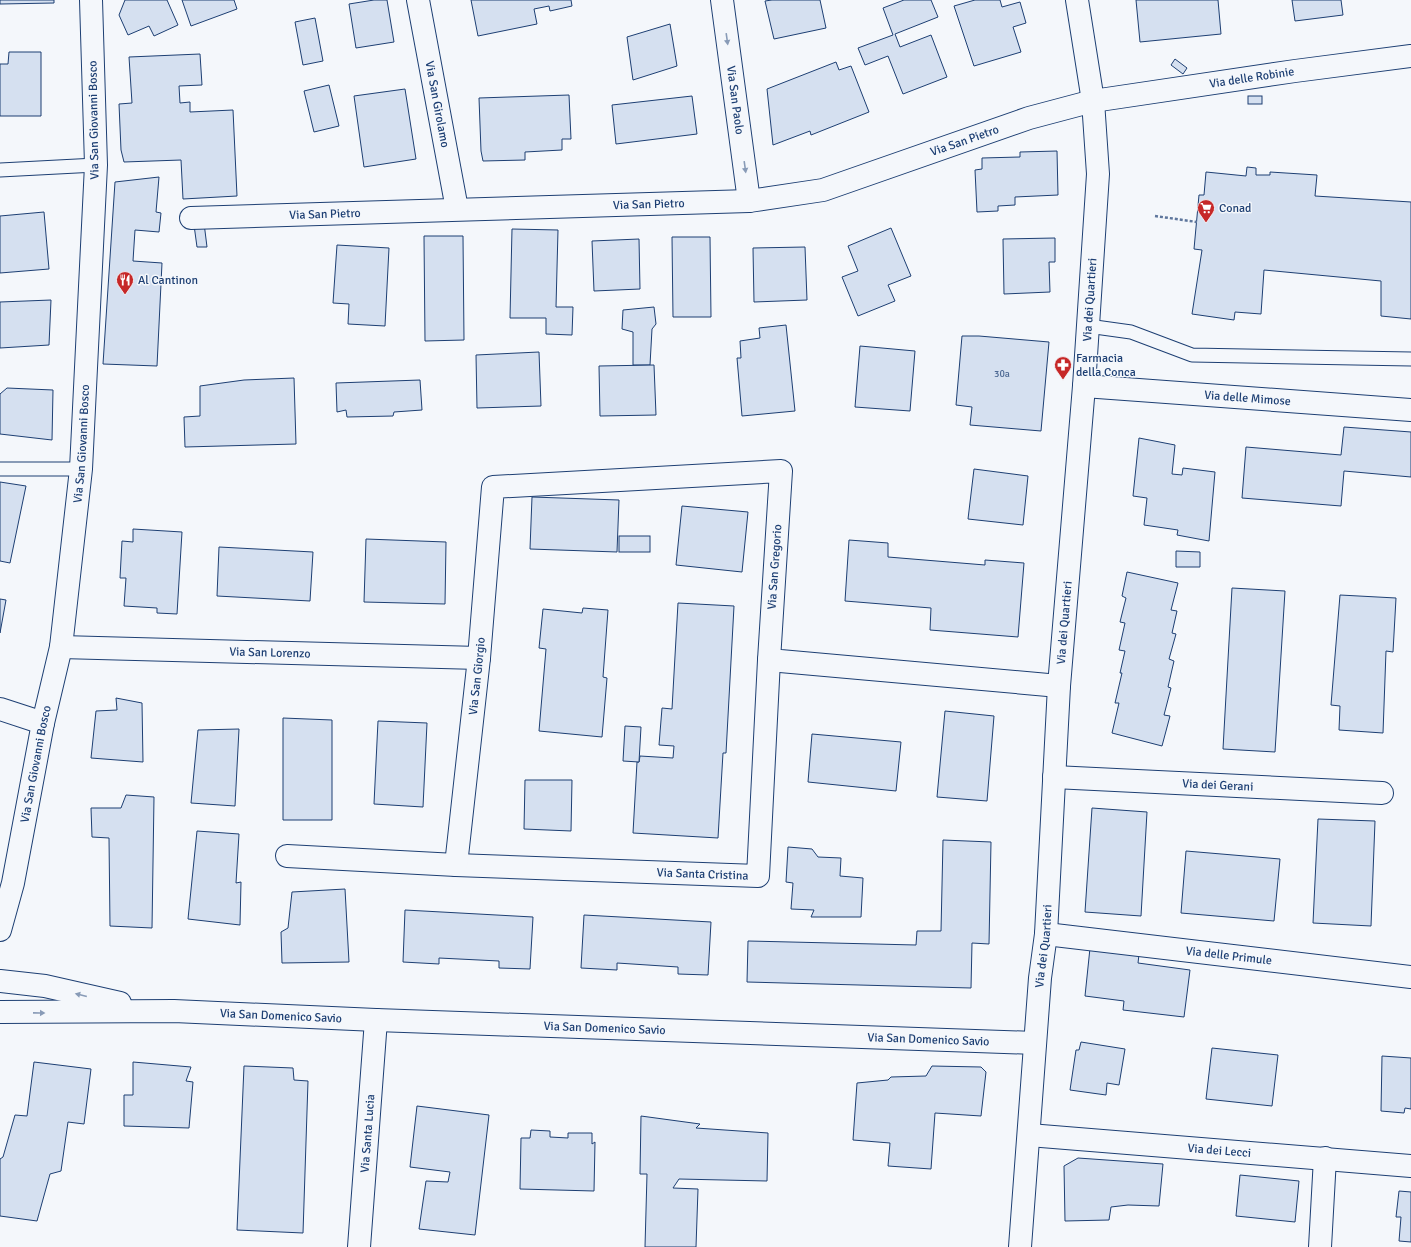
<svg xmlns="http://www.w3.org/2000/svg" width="1411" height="1247" font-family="Signika,sans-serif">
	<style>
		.building { fill: #d5e0f0; stroke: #1d3f73 }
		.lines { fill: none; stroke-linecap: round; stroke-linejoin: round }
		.service-casing { stroke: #1d3f73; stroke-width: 15 }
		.minor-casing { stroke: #1d3f73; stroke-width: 24 }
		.tertiary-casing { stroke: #1d3f73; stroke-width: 24 }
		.path { stroke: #5e769c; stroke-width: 2.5; stroke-dasharray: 3 2; stroke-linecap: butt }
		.service { stroke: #f4f7fb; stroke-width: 13 }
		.minor { stroke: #f4f7fb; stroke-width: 22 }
		.tertiary { stroke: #f4f7fb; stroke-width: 22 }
		.oneway { fill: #889bb7 }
		.labels { text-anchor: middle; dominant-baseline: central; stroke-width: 3; stroke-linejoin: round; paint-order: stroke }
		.number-label { font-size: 10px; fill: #4b6792 }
		.street-label { font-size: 12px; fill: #1d3f73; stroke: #f4f7fb }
		.poi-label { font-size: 12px; fill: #1d3f73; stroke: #f4f7fb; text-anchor: start }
	</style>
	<rect width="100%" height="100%" fill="#f4f7fb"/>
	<g class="building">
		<polygon points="0,0 54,0 54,3 0,4"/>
		<polygon points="125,0 167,0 178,25 154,36 149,26 128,35 119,15"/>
		<polygon points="182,0 234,0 237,9 191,26"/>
		<polygon points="374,0 387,0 394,42 356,48 349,4"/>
		<polygon points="471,0 571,0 572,6 550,11 549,6 534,9 537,24 478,36"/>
		<polygon points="772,0 820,0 826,28 774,39 765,1"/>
		<polygon points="904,0 931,0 938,17 895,34 900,47 931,35 947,77 903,94 888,56 865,65 858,48 893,35 883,8"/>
		<polygon points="975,0 1000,0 1002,7 1020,2 1026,23 1013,27 1021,52 974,66 954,6"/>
		<polygon points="1136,0 1218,0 1221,34 1140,42"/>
		<polygon points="1292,0 1341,0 1343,15 1295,21"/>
		<polygon points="315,18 323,61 303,65 295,22"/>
		<polygon points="670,24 677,66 633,80 627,37"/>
		<polygon points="9,52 41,52 41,116 0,116 0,64 8,64"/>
		<polygon points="200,54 202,85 179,86 180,103 190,102 190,112 233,110 237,196 183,199 181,160 124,162 121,150 119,104 132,103 129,57"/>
		<polygon points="1175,59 1187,68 1183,74 1171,65"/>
		<polygon points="836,62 839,70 851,66 869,112 811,135 810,131 773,145 767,89"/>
		<polygon points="329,85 339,126 314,132 304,91"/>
		<polygon points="405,89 416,159 364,167 354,96"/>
		<polygon points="569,95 571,139 562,139 562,150 525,152 525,160 483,161 481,151 479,98"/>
		<polygon points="692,96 697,134 616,144 612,105"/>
		<rect x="1248" y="96" width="14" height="8"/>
		<polygon points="1057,151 1058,195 1015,197 1015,205 998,206 998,211 977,212 975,170 982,169 982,158 1020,157 1020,152"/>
		<polygon points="1247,167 1256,168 1256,175 1270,175 1270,172 1317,175 1315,196 1411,202 1411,319 1381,316 1381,281 1264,270 1261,314 1235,312 1234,320 1192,314 1202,250 1194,249 1199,195 1204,195 1206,172 1246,176"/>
		<polygon points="159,177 156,212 161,213 159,232 135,230 133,261 162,263 157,366 103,364 115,182"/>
		<polygon points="44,212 49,269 0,273 0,216"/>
		<polygon points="204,223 207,247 197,247 194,225"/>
		<polygon points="891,228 911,276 888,285 895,301 858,316 842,277 858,271 848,246"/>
		<polygon points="512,229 558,230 556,307 573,307 572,335 546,334 546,318 510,318"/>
		<polygon points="424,236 463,236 464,340 425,341"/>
		<polygon points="672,237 710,237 711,317 673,317"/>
		<polygon points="1055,238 1055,262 1049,262 1050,292 1004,294 1003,239"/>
		<polygon points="639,239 640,289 594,291 592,241"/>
		<polygon points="337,245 389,248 385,326 348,324 349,304 333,303"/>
		<polygon points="805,247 807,300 754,302 753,248"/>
		<polygon points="51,300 49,345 0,348 0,302"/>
		<polygon points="654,307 656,324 652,329 650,365 633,365 633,332 622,329 623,310"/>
		<polygon points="786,325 795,411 742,416 737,358 741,358 740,341 760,338 759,328"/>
		<polygon points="962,336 979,336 1049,342 1041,431 970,425 972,407 956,405"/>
		<polygon points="860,346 915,351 910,411 855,407"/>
		<polygon points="539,352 541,406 477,408 476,355"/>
		<polygon points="654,365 656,415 600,416 599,366"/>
		<polygon points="294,378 296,444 185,447 184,417 200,416 200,386 244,380"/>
		<polygon points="420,380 422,410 394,412 393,416 347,417 346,410 337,412 336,383"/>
		<polygon points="7,388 53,390 52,440 0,434 0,394"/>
		<polygon points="1344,427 1411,432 1411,477 1344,471 1341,506 1242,498 1246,447 1341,455"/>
		<polygon points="1139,438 1175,445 1172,474 1182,475 1183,468 1215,472 1209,541 1177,535 1178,530 1144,525 1147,498 1133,496"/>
		<polygon points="974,469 1028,476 1023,525 968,519"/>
		<polygon points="0,482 26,486 10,563 0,561"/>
		<polygon points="532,497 619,500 617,552 530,549"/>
		<polygon points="682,506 748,512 742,572 676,565"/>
		<polygon points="133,529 182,532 177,614 157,613 157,608 124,606 126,578 120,578 122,541 133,542"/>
		<rect x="619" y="536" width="31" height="16"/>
		<polygon points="366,539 446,542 445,604 364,602"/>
		<polygon points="849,540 888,543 888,557 985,565 985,560 1024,563 1018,637 930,630 931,608 845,601"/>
		<polygon points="219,547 313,552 310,601 217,596"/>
		<polygon points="1176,551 1200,552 1200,567 1176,567"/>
		<polygon points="1127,572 1178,583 1171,610 1177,611 1172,633 1176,634 1169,659 1174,661 1168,687 1171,688 1164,715 1170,716 1162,746 1112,733 1119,703 1115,703 1122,673 1120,673 1125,651 1119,650 1125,623 1120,622 1126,598 1122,596"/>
		<polygon points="1232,588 1285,591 1275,752 1223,749"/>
		<polygon points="1340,595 1396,598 1393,652 1386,651 1383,733 1339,730 1340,706 1331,705"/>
		<polygon points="0,599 6,600 0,633"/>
		<polygon points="678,603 734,606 726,753 723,753 718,838 633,833 637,762 639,762 640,756 673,758 674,746 659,745 662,708 672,709"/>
		<polygon points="583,608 608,610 603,677 607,678 602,737 539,731 546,649 539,648 543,609 582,613"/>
		<polygon points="116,698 142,703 143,762 91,758 96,711 117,710"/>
		<polygon points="945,711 994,716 987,801 937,797"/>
		<polygon points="283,718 332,720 332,820 283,820"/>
		<polygon points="378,721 427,723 423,807 374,804"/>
		<polygon points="625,726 641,727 639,762 623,761"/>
		<polygon points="239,729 235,806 191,803 198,730"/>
		<polygon points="812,734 901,742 896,791 808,782"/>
		<polygon points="525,780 572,780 571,831 524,829"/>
		<polygon points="126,795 154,797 152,928 110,926 109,838 92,837 91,808 121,808"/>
		<polygon points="1092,808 1147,812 1141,916 1085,912"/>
		<polygon points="1318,819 1375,821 1371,926 1313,923"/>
		<polygon points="197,831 239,834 236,883 241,882 240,925 188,919"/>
		<polygon points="943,840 991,842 989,944 972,943 971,988 747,982 748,941 916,945 917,931 941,931"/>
		<polygon points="788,847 812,849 818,857 841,858 840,876 863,878 861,917 811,917 814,910 791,909 793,883 786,882"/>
		<polygon points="1186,851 1280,859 1274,921 1181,913"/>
		<polygon points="345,889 349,962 282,963 281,932 288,928 292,892"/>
		<polygon points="405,910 533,917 530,969 499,968 499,961 439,958 439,964 403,962"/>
		<polygon points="584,915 711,922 708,975 678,974 678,967 617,963 617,970 581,968"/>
		<polygon points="1140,946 1138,963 1190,970 1184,1017 1123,1010 1124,1001 1085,996 1090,948"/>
		<polygon points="1081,1042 1125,1049 1119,1085 1107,1083 1106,1095 1070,1090 1076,1050 1079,1050"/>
		<polygon points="1212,1048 1278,1055 1272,1106 1206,1099"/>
		<polygon points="1382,1056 1411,1058 1411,1109 1405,1108 1404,1113 1381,1111"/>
		<polygon points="34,1062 91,1069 84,1124 68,1122 61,1171 50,1174 37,1221 0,1216 0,1159 3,1157 15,1115 27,1116"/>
		<polygon points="133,1062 191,1067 186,1081 193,1082 189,1128 124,1126 124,1095 133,1095"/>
		<polygon points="244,1066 293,1068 294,1080 308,1081 303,1233 237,1230"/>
		<polygon points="932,1066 981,1067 986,1072 981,1116 935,1113 931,1169 888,1166 890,1143 853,1140 857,1083 888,1080 891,1077 926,1076"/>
		<polygon points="417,1106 489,1115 475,1235 419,1229 426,1181 448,1182 450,1172 410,1167"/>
		<polygon points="641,1116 700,1124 696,1128 768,1133 767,1181 679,1179 673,1188 698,1189 696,1247 645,1247 647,1174 640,1174"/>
		<polygon points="531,1130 550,1131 550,1137 568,1138 568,1133 592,1133 592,1144 595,1142 594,1191 520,1189 521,1138 530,1138"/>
		<polygon points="1078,1158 1163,1164 1159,1206 1128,1205 1111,1207 1109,1220 1065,1221 1064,1166"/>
		<polygon points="1240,1175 1299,1181 1295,1222 1236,1216"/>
		<polygon points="1399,1191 1411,1192 1411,1242 1399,1241 1401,1217 1396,1217"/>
	</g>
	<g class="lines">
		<g class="service-casing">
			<g id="service">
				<polyline points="0,170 96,165"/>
				<polyline points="1088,326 1131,332 1192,355 1411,359"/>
				<polyline points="0,469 81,469"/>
			</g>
		</g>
		<g class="minor-casing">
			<g id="minor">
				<path id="s1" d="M418 0 457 209"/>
				<path id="s2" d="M722 0 749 201"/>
				<path id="s3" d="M191 218 749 201 823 190 1029 118 1093 101 1295 71 1411 56"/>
				<path id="s4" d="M1084 386 1411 410"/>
				<path id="s5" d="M61 647 479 658"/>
				<polyline points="0,709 43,723"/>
				<path id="s6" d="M1054 777 1382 793"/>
				<path id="s7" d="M287 856 456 865 758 876 769 660"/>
				<path id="s8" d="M456 865 479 658 493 487 781 471 769 660 1059 686"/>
				<path id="s9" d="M0 930 13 883 43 723 61 647 81 469 96 165 91 0"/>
				<path id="s10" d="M1046 934 1411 977"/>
				<polyline points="0,981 45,986 120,1003"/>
				<path id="s11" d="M0 1012 174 1011 376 1020 1035 1043"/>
				<path id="s12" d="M1029 1135 1411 1166"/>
				<path id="s13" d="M359 1247 376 1020"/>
				<polyline points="1320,1247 1325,1158"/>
			</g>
		</g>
		<g class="tertiary-casing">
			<g id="tertiary">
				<path id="s14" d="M1020 1247 1040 978 1046 934 1059 686 1084 386 1098 174 1093 101 1077 0"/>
			</g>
		</g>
		<polyline class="path" points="1155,216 1197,222"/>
		<use href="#service" class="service"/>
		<use href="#minor" class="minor"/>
		<use href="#tertiary" class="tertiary"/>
	</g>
	<defs><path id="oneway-solid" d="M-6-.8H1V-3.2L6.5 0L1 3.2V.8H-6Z"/></defs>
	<g class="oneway">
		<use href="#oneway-solid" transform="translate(727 39) rotate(82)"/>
		<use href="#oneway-solid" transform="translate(745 167) rotate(82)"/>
		<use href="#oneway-solid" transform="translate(81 995) rotate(-166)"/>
		<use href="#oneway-solid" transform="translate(39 1013) rotate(1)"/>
	</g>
	<defs>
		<g id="supermarket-pin" transform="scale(0.9)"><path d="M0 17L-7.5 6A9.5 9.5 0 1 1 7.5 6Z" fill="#c62828" stroke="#f4f7fb"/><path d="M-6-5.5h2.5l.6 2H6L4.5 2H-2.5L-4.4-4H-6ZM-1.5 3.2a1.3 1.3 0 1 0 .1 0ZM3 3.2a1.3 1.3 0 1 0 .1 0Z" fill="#fff"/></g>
		<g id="restaurant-pin" transform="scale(0.9)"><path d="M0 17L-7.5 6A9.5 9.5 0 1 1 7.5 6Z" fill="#c62828" stroke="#f4f7fb"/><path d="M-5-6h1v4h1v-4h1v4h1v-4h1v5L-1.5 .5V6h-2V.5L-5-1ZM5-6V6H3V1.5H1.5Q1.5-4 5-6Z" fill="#fff"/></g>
		<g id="pharmacy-pin" transform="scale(0.9)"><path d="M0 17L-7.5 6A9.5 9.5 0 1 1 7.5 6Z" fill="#c62828" stroke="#f4f7fb"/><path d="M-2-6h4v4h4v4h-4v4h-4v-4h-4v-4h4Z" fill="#fff"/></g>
	</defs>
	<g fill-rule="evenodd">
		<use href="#supermarket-pin" x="1206" y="208"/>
		<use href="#restaurant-pin" x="125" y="280"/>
		<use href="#pharmacy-pin" x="1063" y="365"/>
	</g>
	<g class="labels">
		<g class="number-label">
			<text x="1002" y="374">30a</text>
		</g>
		<g class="street-label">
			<text stroke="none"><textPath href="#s3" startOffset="1078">Via delle Robinie</textPath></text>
			<text stroke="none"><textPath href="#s2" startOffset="101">Via San Paolo</textPath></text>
			<text stroke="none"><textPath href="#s1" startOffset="106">Via San Girolamo</textPath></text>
			<text transform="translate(94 120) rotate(-91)">Via San Giovanni Bosco</text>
			<text stroke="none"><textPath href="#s3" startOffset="783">Via San Pietro</textPath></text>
			<text stroke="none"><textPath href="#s3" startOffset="458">Via San Pietro</textPath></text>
			<text stroke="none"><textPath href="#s3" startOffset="134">Via San Pietro</textPath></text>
			<text stroke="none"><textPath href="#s14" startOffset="950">Via dei Quartieri</textPath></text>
			<text stroke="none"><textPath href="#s4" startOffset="164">Via delle Mimose</textPath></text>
			<text stroke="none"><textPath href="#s9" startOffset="494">Via San Giovanni Bosco</textPath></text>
			<text transform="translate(775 567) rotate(-86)">Via San Gregorio</text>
			<text stroke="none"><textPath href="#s14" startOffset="626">Via dei Quartieri</textPath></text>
			<text stroke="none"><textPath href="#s5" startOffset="209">Via San Lorenzo</textPath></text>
			<text stroke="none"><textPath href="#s8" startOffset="190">Via San Giorgio</textPath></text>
			<text stroke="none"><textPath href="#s9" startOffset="170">Via San Giovanni Bosco</textPath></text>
			<text stroke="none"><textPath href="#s6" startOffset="164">Via dei Gerani</textPath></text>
			<text stroke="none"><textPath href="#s7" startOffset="416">Via Santa Cristina</textPath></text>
			<text stroke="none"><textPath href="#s14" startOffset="302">Via dei Quartieri</textPath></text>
			<text stroke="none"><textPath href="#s10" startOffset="184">Via delle Primule</textPath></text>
			<text stroke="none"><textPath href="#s11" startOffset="281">Via San Domenico Savio</textPath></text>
			<text stroke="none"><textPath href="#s11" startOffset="605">Via San Domenico Savio</textPath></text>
			<text stroke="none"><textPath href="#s11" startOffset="929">Via San Domenico Savio</textPath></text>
			<text stroke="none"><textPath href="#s13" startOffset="114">Via Santa Lucia</textPath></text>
			<text stroke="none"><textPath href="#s12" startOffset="191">Via dei Lecci</textPath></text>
		</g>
		<g class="poi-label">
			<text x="1219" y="208">Conad</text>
			<text x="138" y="280">Al Cantinon</text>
			<text x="1076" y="358">Farmacia<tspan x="1076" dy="14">della Conca</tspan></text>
		</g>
	</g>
</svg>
